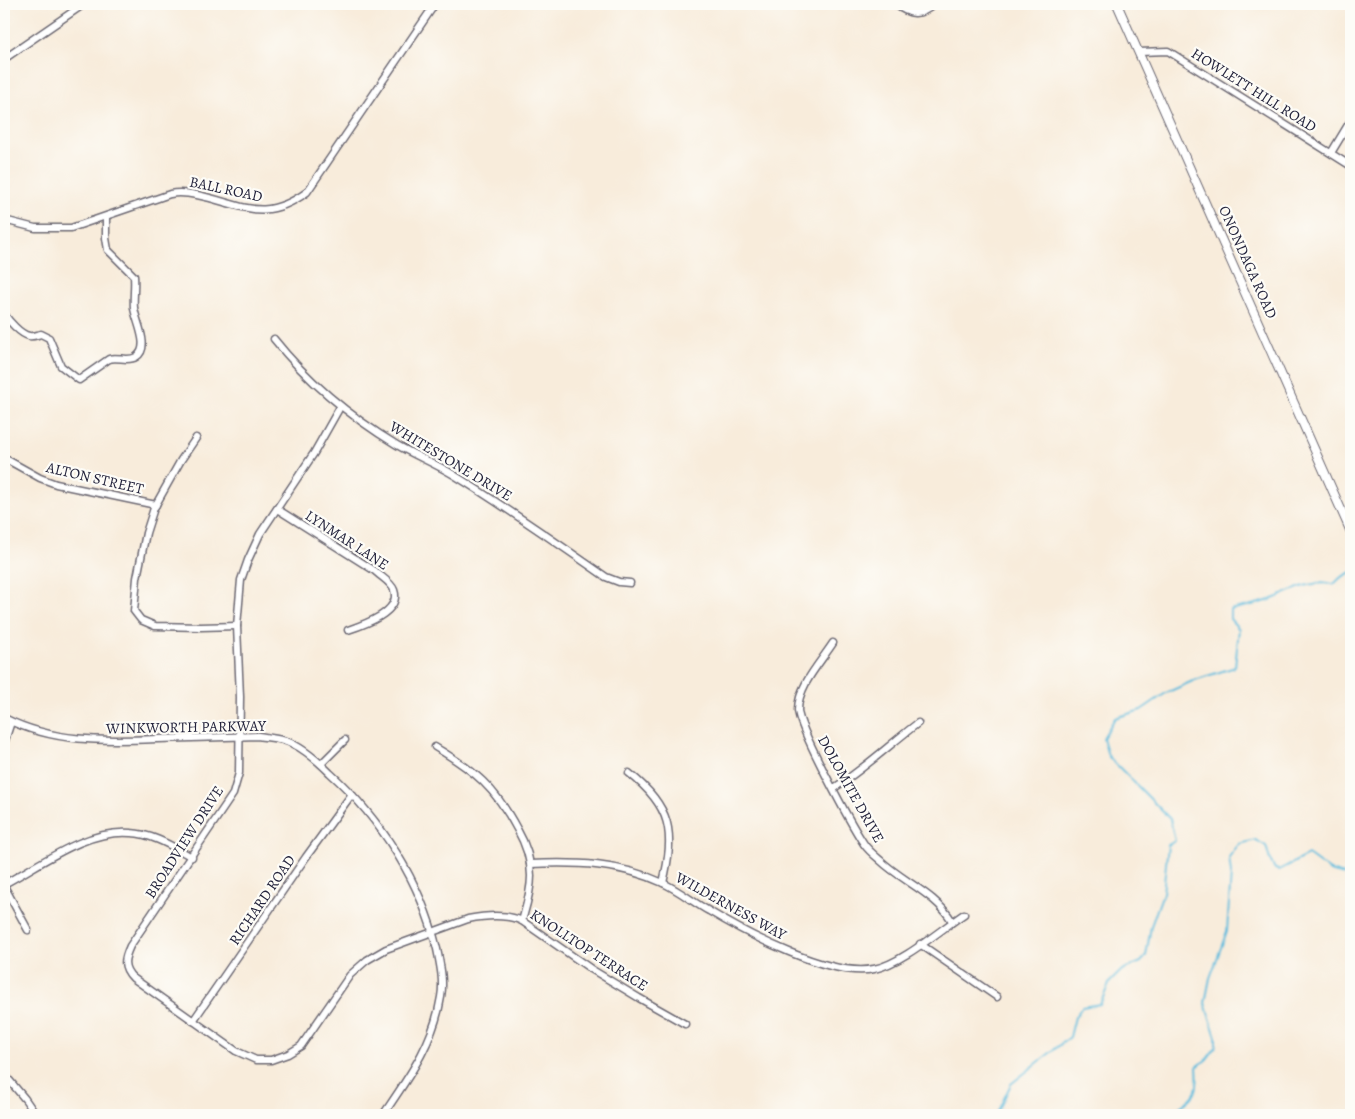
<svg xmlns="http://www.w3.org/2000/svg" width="1355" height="1119" font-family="Alegreya,serif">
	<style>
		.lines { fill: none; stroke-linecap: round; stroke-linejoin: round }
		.stream { stroke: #5fbcdd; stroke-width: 2 }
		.minor-casing { stroke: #6d6973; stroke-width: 9 }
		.major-casing { stroke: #6d6973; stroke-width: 10 }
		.minor { stroke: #fff; stroke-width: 6 }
		.major { stroke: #fff; stroke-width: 8 }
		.labels { text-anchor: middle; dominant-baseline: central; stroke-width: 4.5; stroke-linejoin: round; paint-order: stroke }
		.street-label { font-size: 15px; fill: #22223b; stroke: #fdfcf7 }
	</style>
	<rect width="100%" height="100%" fill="#fdfcf7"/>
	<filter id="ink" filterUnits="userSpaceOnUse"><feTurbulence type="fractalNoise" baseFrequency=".02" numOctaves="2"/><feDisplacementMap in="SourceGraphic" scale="10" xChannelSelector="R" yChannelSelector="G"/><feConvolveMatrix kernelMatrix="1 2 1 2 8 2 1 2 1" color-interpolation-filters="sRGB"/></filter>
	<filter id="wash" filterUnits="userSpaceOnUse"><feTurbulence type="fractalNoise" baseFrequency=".0096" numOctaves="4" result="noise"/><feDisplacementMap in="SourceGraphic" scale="20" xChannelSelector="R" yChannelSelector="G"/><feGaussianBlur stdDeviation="1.12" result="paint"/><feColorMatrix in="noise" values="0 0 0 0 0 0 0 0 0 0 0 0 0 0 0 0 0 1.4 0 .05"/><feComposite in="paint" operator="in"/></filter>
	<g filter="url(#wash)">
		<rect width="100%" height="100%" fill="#f8ecdb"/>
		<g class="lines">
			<g class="stream">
				<path d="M996 1115 1011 1084 1070 1037 1075 1017 1082 1007 1100 1004 1110 982 1122 970 1141 962 1146 956 1151 926 1163 893 1168 845 1175 841 1170 819 1108 756 1103 738 1115 718 1141 710 1166 693 1195 680 1235 667 1239 629 1230 619V610C1245 606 1262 604 1275 598 1298 588 1309 581 1334 584L1340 578 1351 572"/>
				<path d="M1169 1115C1191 1097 1200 1101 1197 1067L1207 1059 1216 1047V1037L1205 1003 1210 978 1227 931 1231 873 1229 857 1239 844 1256 840 1266 846 1270 860 1275 869 1279 870 1308 855 1330 871 1351 877"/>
			</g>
		</g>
	</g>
	<g filter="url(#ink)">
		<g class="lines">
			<g class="minor-casing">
				<g id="minor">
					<path d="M895 4C909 15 920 17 934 4"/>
					<polyline points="1139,52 1168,51 1351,166"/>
					<polyline points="4,59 84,4"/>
					<polyline points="1331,153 1351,120"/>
					<path d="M4 220 35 228H71L170 194C179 192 187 193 197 195 242 204 263 224 307 192L435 4"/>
					<path d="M4 314C9 321 20 334 29 336 33 337 37 335 41 334L49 338 61 366 79 380 109 359C117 356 128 362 136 357 151 348 136 322 134 308 133 298 135 287 134 276L108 250 106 238V217"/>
					<path d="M274 339C309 383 349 416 397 445 416 456 436 464 454 475 506 507 556 542 606 577L619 582 630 583"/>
					<path d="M340 407 314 453 260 534 248 560 241 580 237 626 240 697 239 773 233 794 130 946C124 959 122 967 133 978L236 1051 256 1060H271L288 1054 301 1046 350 975 367 960 386 949 468 919C484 916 507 914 522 921L591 969 639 998 685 1024"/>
					<polyline points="196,438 181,460 154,508 146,533 137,578 134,611 141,620 155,626 201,627 237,626"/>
					<polyline points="4,458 40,478 56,484 156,505"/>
					<path d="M277 509 375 571C381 577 391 582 394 590 402 612 363 625 348 630"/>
					<path d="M833 643C820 663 798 686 798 710 798 727 852 826 864 844 868 850 874 855 880 860 903 882 935 893 952 921"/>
					<path d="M4 718C54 743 103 741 158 739 191 738 225 737 258 736 269 738 281 738 291 743 306 750 319 762 330 773 381 819 421 882 437 949 440 964 444 981 441 997 434 1043 408 1078 383 1115"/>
					<polyline points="4,743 11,722"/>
					<path d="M435 747C475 771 495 787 517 829 525 843 531 860 531 876 531 892 526 907 522 921"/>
					<polyline points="321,764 345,740"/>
					<path d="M629 773C672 807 675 832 663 883"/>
					<path d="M834 788C864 769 889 745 918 723"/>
					<path d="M530 864C577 862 620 863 663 883 680 891 693 902 709 911 747 934 830 978 874 969 901 964 940 930 964 914"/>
					<path d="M4 884C42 864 86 829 131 833 153 834 173 847 192 857"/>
					<polyline points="4,886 28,930"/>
					<polyline points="920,944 997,997"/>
					<polyline points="193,1021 306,857 352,794"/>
					<polyline points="4,1074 25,1099 36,1115"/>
				</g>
			</g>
			<g class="major-casing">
				<polyline id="major" points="1117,4 1351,532"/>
			</g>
			<use href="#minor" class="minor"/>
			<use href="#major" class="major"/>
		</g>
	</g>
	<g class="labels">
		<g class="street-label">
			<text transform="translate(1254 90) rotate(32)">HOWLETT HILL ROAD</text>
			<text transform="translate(226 189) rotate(12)">BALL ROAD</text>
			<text transform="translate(1248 262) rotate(66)">ONONDAGA ROAD</text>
			<text transform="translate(451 461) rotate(31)">WHITESTONE DRIVE</text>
			<text transform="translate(95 478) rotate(13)">ALTON STREET</text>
			<text transform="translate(347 540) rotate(33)">LYNMAR LANE</text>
			<text transform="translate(186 727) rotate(-1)">WINKWORTH PARKWAY</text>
			<text transform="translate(851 789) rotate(61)">DOLOMITE DRIVE</text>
			<text transform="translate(184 842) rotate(-57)">BROADVIEW DRIVE</text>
			<text transform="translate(262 900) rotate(-56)">RICHARD ROAD</text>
			<text transform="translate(731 906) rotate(29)">WILDERNESS WAY</text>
			<text transform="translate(589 950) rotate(33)">KNOLLTOP TERRACE</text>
		</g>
	</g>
	<rect width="1355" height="1119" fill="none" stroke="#fdfcf7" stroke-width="20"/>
</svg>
